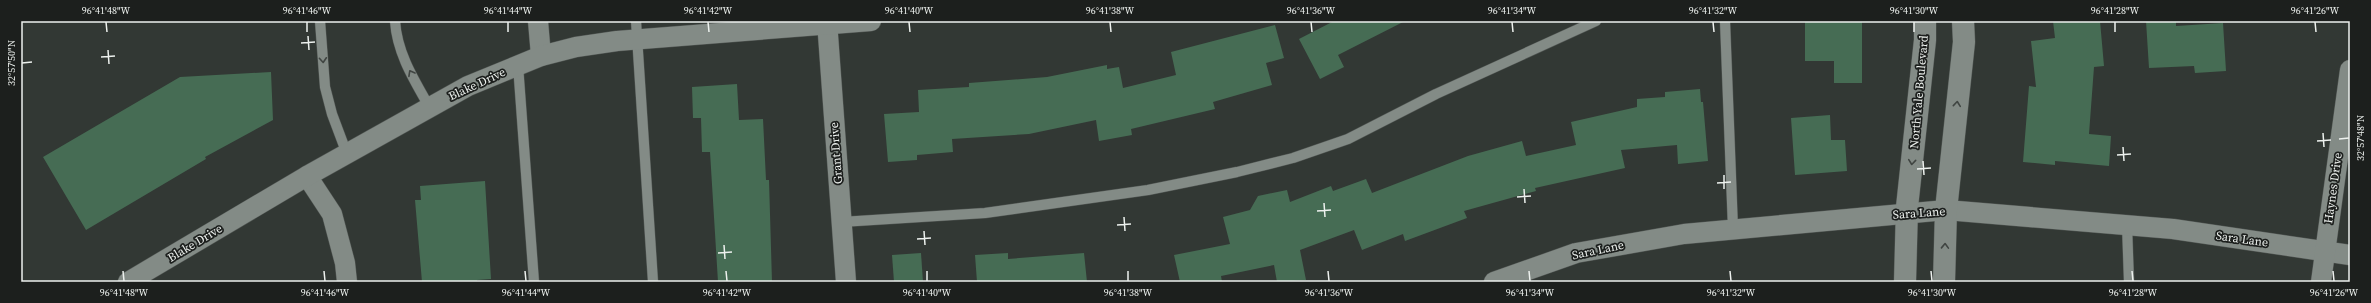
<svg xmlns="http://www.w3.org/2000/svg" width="2371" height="303" font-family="'Source Serif 4',serif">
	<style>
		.building { fill: #466c54 }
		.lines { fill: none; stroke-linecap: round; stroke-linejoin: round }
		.lane-casing { stroke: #515653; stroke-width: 11 }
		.street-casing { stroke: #515653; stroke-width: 21 }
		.secondary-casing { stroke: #515653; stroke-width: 23 }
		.lane { stroke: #838b86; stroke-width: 10 }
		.street { stroke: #838b86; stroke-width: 20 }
		.secondary { stroke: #838b86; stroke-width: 22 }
		.oneway { stroke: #404542 }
		.ticks { fill: none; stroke: #edf1ee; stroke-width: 1.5 }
		.labels { text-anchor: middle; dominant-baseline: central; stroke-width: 3.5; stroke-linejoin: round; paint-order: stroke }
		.street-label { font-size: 12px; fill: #edf1ee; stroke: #1c1f1d }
		.neatline { fill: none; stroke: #edf1ee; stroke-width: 1.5 }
		.ticks-label { font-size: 10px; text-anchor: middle; fill: #edf1ee }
	</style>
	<rect width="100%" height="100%" fill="#323834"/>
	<g class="building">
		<polygon points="1334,21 1405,21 1338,55 1344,67 1320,79 1299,39"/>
		<polygon points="1805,21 1862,21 1862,83 1834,83 1834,61 1805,61"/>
		<polygon points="2053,21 2100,21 2104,66 2094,67 2089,134 2111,136 2109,166 2055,161 2055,165 2023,162 2029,86 2036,87 2031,41 2055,38"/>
		<polygon points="2146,21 2176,21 2176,26 2223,23 2226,71 2195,73 2194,66 2149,68"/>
		<polygon points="1275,25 1284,58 1266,63 1272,85 1213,102 1215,109 1131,129 1132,135 1099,141 1096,120 1029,134 952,139 953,152 917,155 917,160 888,162 884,114 919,112 918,90 969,87 969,83 1047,77 1107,65 1107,69 1119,67 1123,88 1176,75 1171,52"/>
		<polygon points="271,72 273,120 205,157 206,159 86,230 43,157 180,77"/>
		<polygon points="737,84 739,120 763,119 766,180 769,180 772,282 718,282 710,152 702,152 701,118 693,118 692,87"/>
		<polygon points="1700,89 1701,102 1703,102 1708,161 1678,164 1677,145 1621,150 1625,168 1535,188 1536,191 1464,211 1467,218 1405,241 1403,234 1362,250 1354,230 1300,250 1306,280 1277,282 1274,265 1221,276 1222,282 1180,282 1174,255 1230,244 1223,217 1250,210 1258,196 1287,190 1290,202 1331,186 1333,191 1366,179 1372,193 1468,156 1522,141 1526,156 1576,145 1571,122 1637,107 1637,99 1665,97 1665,92"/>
		<polygon points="1830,115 1831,140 1845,140 1847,171 1795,175 1791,118"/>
		<polygon points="485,181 491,279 477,280 477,282 422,282 415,200 421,200 420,186"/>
		<polygon points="921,253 923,282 894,282 892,255"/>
		<polygon points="1008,253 1008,259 1084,253 1087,282 977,282 975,255"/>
	</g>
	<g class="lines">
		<g class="lane-casing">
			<g id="lane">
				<polyline points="320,21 325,87 332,114 347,154"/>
				<path d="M395 21C397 53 414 80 430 108"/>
				<polyline points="636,21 653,282"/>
				<polyline points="1725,21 1733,229"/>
				<polyline points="518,65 534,282"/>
				<polyline points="841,222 985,213 1148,190 1237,172 1293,158 1348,139 1436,94 1596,21"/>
				<polyline points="2127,225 2129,282"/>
			</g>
		</g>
		<g class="street-casing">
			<g id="street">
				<polyline points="538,21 541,56"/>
				<polyline points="827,21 846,282"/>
				<polyline points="307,176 332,214 345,263 347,282"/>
				<polyline points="128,282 307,176 468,86 541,56 576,47 617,41 871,21"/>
				<polyline points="1494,282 1576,253 1684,234 1946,210 2173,229 2350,255"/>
				<polyline points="2321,282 2350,70"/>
			</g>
		</g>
		<g class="secondary-casing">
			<g id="secondary">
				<polyline points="1905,282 1907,207 1925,40 1925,21"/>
				<polyline points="1944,282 1946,210 1964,42 1963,21"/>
			</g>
		</g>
		<use href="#lane" class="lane"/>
		<use href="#street" class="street"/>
		<use href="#secondary" class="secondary"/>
	</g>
	<defs><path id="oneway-chevron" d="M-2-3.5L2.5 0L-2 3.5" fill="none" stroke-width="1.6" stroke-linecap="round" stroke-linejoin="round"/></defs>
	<g class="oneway">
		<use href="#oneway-chevron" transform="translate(323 60) rotate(86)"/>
		<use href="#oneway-chevron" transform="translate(411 73) rotate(-119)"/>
		<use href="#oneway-chevron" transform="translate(1957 104) rotate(-84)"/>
		<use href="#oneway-chevron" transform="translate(1912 162) rotate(96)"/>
		<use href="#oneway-chevron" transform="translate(1945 246) rotate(-88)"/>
	</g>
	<path class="ticks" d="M106 22 107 32M307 22V32M508 22V32M708 22 709 32M909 22 910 32M1110 22 1111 32M1311 22 1312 32M1512 22 1513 32M1713 22 1714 32M1914 22V32M2115 22V32M2315 22 2316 32M308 36 309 50M301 43 315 42M108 50 109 64M101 57 115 56M22 63 32 62M2323 133 2324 147M2339 139 2349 138M2317 141 2331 140M2123 147 2124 161M2117 155 2131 154M1923 161 1924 175M1917 169 1931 168M1724 175V189M1717 183 1731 182M1524 189 1525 203M1517 197 1531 196M1324 203 1325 217M1317 211 1331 210M1124 217 1125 231M1117 225 1131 224M924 231 925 245M917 239 931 238M724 245 725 259M718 253 732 252M123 271 124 281M324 271 325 281M525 271 526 281M726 271 727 281M927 271V281M1128 271V281M1328 271 1329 281M1529 271 1530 281M1730 271 1731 281M1931 271 1932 281M2132 271 2133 281M2333 271 2334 281"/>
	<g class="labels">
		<g class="street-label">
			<text transform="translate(477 84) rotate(-25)">Blake Drive</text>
			<text transform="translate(1919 92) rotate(-85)">North Yale Boulevard</text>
			<text transform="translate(836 153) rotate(-94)">Grant Drive</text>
			<text transform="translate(2333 188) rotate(-82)">Haynes Drive</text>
			<text transform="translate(1919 213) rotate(-4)">Sara Lane</text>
			<text transform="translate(2242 239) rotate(8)">Sara Lane</text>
			<text transform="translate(195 243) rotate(-31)">Blake Drive</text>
			<text transform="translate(1598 250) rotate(-12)">Sara Lane</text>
		</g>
	</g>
	<rect width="2371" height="303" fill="none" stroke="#1c1f1d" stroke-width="44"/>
	<rect x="22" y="22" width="2327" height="259" class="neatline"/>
	<g class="ticks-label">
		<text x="106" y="14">96°41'48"W</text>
		<text x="307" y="14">96°41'46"W</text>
		<text x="508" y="14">96°41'44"W</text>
		<text x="708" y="14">96°41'42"W</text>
		<text x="909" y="14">96°41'40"W</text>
		<text x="1110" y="14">96°41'38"W</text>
		<text x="1311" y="14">96°41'36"W</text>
		<text x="1512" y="14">96°41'34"W</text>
		<text x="1713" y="14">96°41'32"W</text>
		<text x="1914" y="14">96°41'30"W</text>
		<text x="2115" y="14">96°41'28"W</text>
		<text x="2315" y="14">96°41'26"W</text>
		<text transform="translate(11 63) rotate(-90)" y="4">32°57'50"N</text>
		<text transform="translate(2360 138) rotate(-90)" y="4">32°57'48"N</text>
		<text x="124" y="296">96°41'48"W</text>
		<text x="325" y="296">96°41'46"W</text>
		<text x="526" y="296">96°41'44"W</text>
		<text x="727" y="296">96°41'42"W</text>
		<text x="927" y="296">96°41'40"W</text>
		<text x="1128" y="296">96°41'38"W</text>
		<text x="1329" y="296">96°41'36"W</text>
		<text x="1530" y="296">96°41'34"W</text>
		<text x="1731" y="296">96°41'32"W</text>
		<text x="1932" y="296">96°41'30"W</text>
		<text x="2133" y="296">96°41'28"W</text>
		<text x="2334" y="296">96°41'26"W</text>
	</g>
</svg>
